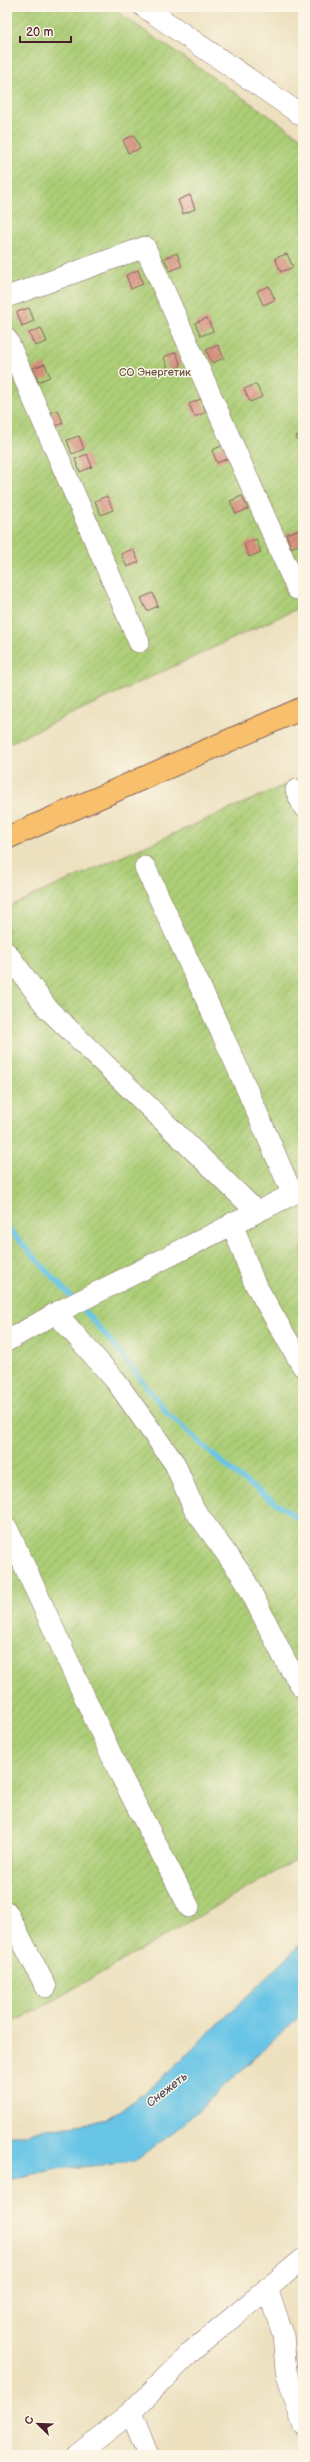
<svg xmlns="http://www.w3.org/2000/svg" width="310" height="2462" font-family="'Balsamiq Sans',sans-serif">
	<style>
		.garden { fill: url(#garden-furrows); stroke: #7b7651 }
		.water { fill: #68c5e6; stroke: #597288 }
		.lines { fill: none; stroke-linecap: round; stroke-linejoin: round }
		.stream { stroke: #68c5e6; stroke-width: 5 }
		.building { fill: url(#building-hatch) }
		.street-casing { stroke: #83635e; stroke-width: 22 }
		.primary-casing { stroke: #83635e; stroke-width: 24 }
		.street { stroke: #fff; stroke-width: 21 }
		.primary { stroke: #f8bf6c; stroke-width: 22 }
		.labels { text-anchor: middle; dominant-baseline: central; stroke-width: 3; stroke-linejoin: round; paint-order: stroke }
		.park-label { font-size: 11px; fill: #675442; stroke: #fcf5e5 }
		.water-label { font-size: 12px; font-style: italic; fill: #535163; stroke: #fcf5e5 }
	</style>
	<defs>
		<pattern id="garden-furrows" width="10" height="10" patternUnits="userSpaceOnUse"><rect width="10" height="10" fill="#acce77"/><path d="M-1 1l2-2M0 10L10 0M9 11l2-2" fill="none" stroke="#96b067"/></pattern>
		<pattern id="building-hatch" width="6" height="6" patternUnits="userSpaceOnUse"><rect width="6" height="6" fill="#d9927f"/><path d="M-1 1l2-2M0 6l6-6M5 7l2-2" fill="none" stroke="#b27768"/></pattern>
	</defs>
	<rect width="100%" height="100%" fill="#fcf5e5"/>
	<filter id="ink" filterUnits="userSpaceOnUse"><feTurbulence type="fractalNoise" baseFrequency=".025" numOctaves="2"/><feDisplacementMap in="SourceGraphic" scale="8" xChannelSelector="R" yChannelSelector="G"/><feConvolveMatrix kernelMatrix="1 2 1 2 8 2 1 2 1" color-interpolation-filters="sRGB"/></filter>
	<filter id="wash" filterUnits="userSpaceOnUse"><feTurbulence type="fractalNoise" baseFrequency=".012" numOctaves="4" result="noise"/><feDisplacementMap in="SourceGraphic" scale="16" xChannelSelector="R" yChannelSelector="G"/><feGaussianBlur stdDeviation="0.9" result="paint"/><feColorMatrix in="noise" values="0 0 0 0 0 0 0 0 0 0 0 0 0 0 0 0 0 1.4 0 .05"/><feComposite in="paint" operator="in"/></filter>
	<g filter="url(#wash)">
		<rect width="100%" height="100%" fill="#ece0be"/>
		<g class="garden">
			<polygon points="7,7 110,7 303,139 303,606 7,744"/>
			<polygon points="303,777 303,1856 25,2017 7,2023 7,907"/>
		</g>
		<polygon class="water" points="303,1942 303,2013 182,2125 134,2162 57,2169 7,2180 7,2135 27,2135 42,2130 90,2123 106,2119 134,2101 171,2070"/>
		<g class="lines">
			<g class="stream">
				<polyline points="7,1227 74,1300"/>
				<polyline points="81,1307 110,1340 168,1414 240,1478 303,1522"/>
			</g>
		</g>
		<g id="blocks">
			<g class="building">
				<polygon points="134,135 140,149 128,153 123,140"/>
				<polygon points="190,195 195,209 183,214 178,200"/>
				<polygon points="177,253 182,266 170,271 164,258"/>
				<polygon points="287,254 293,267 281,272 275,258"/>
				<polygon points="138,270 143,284 131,289 126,275"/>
				<polygon points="269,286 275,300 263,305 257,291"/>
				<polygon points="29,308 34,321 22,326 17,312"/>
				<polygon points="207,318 213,331 201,336 195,323"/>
				<polygon points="41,328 47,342 35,346 29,333"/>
				<polygon points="218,345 224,358 212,363 206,350"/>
				<polygon points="176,352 181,366 169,371 164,357"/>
				<polygon points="45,364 50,377 38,382 33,368"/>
				<polygon points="256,384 262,397 250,402 244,389"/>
				<polygon points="201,399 206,412 195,417 189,404"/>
				<polygon points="58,410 63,423 52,428 46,415"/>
				<polygon points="303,433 303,449 301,449 296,436"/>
				<polygon points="79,436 84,449 72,454 67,440"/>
				<polygon points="224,445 229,458 217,463 212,450"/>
				<polygon points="87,454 92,467 80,472 75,459"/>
				<polygon points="107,496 113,510 101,515 95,501"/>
				<polygon points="242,496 248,509 236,514 230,501"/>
				<polygon points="298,530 303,543 291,548 286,534"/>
				<polygon points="256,539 261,552 249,557 244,544"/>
				<polygon points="133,549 139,562 127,567 121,554"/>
				<polygon points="153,593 158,606 147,611 141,598"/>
			</g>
		</g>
	</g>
	<g filter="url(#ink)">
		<use href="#blocks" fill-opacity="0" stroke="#83635e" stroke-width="1"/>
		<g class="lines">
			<g class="street-casing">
				<g id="street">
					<polyline points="144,7 303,116"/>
					<polyline points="7,297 145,247 297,589"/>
					<polyline points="7,339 139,642"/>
					<polyline points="296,790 303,806"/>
					<polyline points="145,867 235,1062 292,1193"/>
					<polyline points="7,953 48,1009 256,1211"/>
					<polyline points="232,1223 254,1282 303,1367"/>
					<polyline points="56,1313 115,1380 175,1464 194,1509 244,1578 286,1662 303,1688"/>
					<polyline points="7,1341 56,1313 303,1189"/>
					<polyline points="7,1528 121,1776 189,1907"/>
					<polyline points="7,1912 46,1987"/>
					<polyline points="267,2288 283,2334 286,2371 303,2425"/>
					<polyline points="131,2412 148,2455"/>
					<polyline points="77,2455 131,2412 192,2351 303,2259"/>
				</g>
			</g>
			<g class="primary-casing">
				<polyline id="primary" points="7,838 303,708"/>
			</g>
			<use href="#street" class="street"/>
			<use href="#primary" class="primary"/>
		</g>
	</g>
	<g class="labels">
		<g class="park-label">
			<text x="155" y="372">СО Энергетик</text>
		</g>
		<g class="water-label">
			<text transform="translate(167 2090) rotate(-38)">Снежеть</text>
		</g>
	</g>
	<rect width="310" height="2462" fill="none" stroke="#fcf5e5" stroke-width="24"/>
	<g transform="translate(38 2424) rotate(293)" stroke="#fcf5e5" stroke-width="3" paint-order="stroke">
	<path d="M0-3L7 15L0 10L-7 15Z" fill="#4a1f2b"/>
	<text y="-6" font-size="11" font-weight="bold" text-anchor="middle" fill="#4a1f2b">С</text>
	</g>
	<path d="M20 36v6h51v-6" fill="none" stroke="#4a1f2b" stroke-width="2"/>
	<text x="26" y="36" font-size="12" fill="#4a1f2b" stroke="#fcf5e5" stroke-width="3" paint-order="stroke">20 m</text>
</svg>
